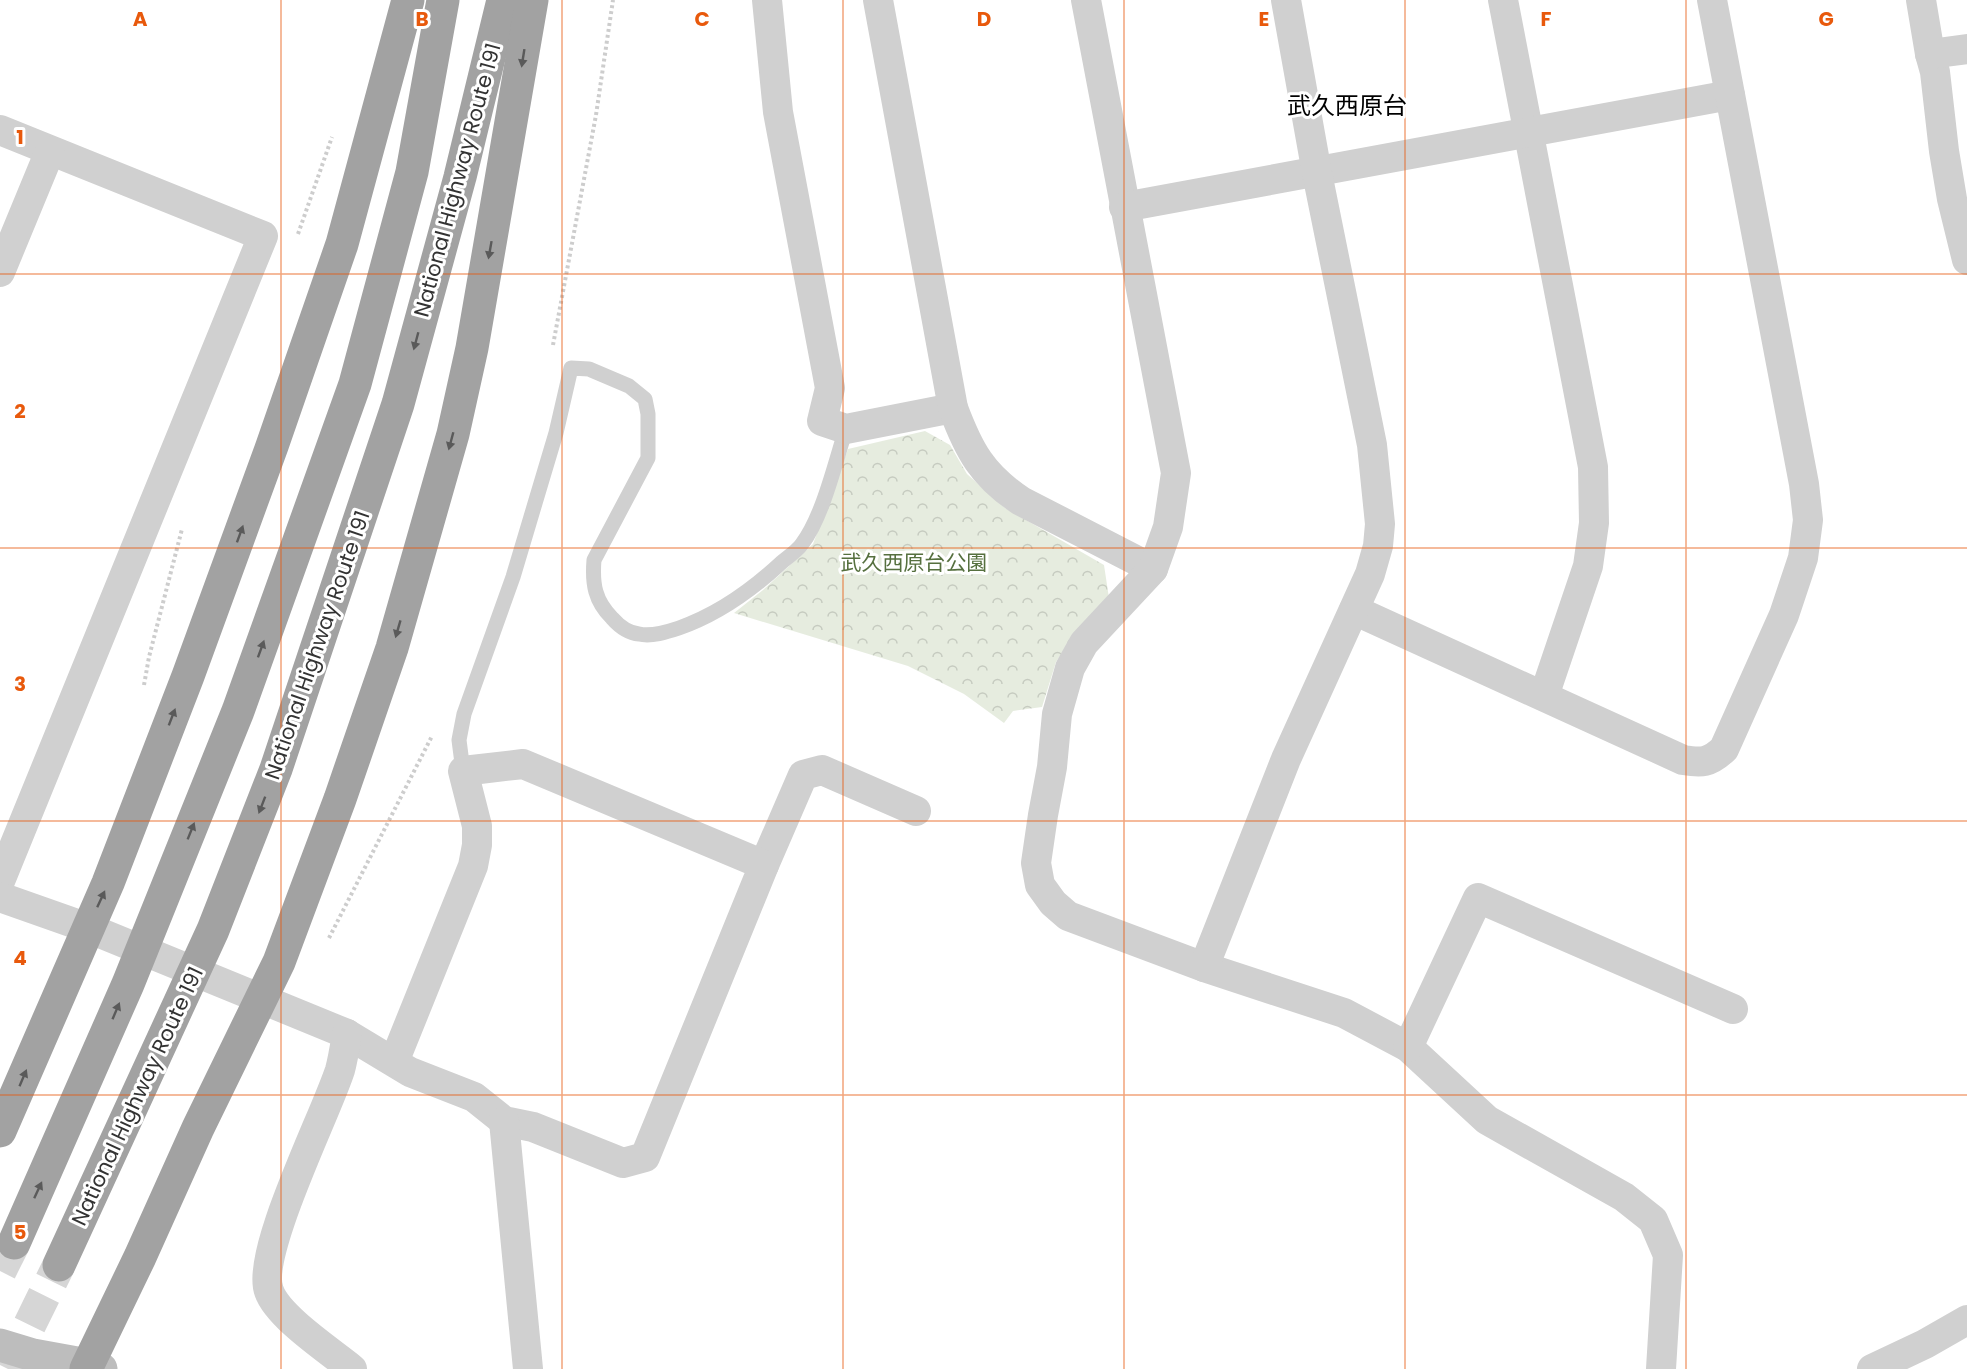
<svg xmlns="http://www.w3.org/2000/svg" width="1967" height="1369" font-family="Poppins,'Noto Sans JP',sans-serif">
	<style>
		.park { fill: url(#park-crowns) }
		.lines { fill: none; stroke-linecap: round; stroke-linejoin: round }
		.trunk-tunnel { stroke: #d6d6d6; stroke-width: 33; stroke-dasharray: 33 16; stroke-linecap: butt }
		.path { stroke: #cdcdcd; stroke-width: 4; stroke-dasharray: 3 3; stroke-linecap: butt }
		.service { stroke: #d0d0d0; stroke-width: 15 }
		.minor { stroke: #d0d0d0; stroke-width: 30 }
		.secondary { stroke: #bdbdbd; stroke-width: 33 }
		.trunk { stroke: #a2a2a2; stroke-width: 33 }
		.oneway { fill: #5a5a5a }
		.grid { fill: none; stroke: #e8590c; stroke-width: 1.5; stroke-opacity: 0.55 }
		.labels { text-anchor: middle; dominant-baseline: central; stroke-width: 6; stroke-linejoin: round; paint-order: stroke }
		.street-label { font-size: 21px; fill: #333; stroke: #fff }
		.park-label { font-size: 21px; fill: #56703f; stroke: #fff }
		.quarter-label { font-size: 24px; fill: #000; stroke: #fff }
		.grid-label { font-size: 20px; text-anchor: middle; font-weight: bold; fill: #e8590c; stroke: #fff; stroke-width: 6; stroke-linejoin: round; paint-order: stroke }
	</style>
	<defs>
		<pattern id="park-crowns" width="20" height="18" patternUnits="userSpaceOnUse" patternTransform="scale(1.5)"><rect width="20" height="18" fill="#e6ecdf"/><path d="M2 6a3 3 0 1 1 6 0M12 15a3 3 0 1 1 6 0" fill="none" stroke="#c6cbc0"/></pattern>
	</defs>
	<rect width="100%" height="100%" fill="#fff"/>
	<polygon class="park" points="925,431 950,445 967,474 1005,508 1104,565 1109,598 1074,634 1056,662 1042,707 1013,711 1004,723 964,694 908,666 734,613 763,590 813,544 848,449"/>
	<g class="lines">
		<g class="trunk-tunnel">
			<polyline points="0,1271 14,1243"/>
			<polyline points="8,1369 59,1265"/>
		</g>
		<g class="path">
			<polyline points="298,234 332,137"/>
			<polyline points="553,345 596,115 613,0"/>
			<polyline points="144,685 149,657 182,529"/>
			<polyline points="329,938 432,736"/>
		</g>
		<path class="service" d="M463 771 459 740 464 714 513 577 556 433 571 368 589 369 629 386 645 399 648 414V458L594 560C592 584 595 601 612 618 619 626 628 633 639 634 651 637 667 632 679 628 719 614 751 591 782 562 788 557 797 551 802 544 823 516 835 463 846 429"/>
		<g class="minor">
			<polyline points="767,0 778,112 830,388 822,421 846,429 953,408"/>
			<path d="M878 0 953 408C969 451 982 475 1021 501L1153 569"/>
			<polyline points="1086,0 1176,473 1168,527 1153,569 1084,643 1070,668 1057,714 1052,767 1043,815 1036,863 1040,885 1053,903 1068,916 1204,967 1344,1013 1408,1047 1487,1120 1624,1197 1653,1220 1668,1255 1661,1369"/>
			<polyline points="1503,0 1593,467 1594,523 1588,566 1544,696"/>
			<polyline points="1921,0 1930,54 1935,72 1944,151 1952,199 1967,260"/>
			<polyline points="1930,54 1967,49"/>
			<polyline points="0,130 263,236 0,881"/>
			<polyline points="1124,207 1730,95"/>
			<polyline points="0,272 50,151"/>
			<path d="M1354 610 1683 760C1702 763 1709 763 1724 749L1784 615 1803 558 1808 520 1804 484 1712 0"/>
			<polyline points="764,865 803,775 822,770 916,811"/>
			<polyline points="0,897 88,928 347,1034 410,1072 474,1097 504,1121 533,1127 623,1163 645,1157 764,865 523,764 463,771 477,826 477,845 473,866 394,1062"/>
			<polyline points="1204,967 1286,759 1370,574 1378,546 1380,524 1372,445 1317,173 1286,0"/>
			<path d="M347 1034C345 1046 343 1059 340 1070 326 1114 255 1254 269 1291 278 1317 330 1351 352 1369"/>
			<polyline points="1408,1047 1478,898 1733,1009"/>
			<polyline points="504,1121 528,1369"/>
			<polyline points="1872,1369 1925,1344 1967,1320"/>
		</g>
		<polyline class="secondary" points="0,1345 33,1355 88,1365 101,1369"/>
		<g class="trunk">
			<polyline points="0,1131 108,883 188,676 272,446 342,244 408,0"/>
			<polyline points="14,1243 128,984 238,711 355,384 412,172 443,0"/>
			<polyline points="59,1265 213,930 276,769 398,404 460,177 503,0"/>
			<polyline points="86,1369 140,1257 198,1128 279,962 340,799 392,648 453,434 472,348 532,0"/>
		</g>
	</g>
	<defs><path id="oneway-solid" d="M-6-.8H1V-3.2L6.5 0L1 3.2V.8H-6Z" transform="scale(1.5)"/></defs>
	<g class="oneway">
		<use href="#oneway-solid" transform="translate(523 58) rotate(99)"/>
		<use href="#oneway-solid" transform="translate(490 250) rotate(100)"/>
		<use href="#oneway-solid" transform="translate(416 341) rotate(105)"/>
		<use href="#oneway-solid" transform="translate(451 441) rotate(105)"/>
		<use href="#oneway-solid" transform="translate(240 534) rotate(-70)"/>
		<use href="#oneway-solid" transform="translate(398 629) rotate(106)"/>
		<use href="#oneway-solid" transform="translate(261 649) rotate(-70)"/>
		<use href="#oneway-solid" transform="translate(172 717) rotate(-69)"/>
		<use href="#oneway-solid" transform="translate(262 805) rotate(111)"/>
		<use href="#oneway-solid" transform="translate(191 831) rotate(-68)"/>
		<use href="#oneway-solid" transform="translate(101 899) rotate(-65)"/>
		<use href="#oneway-solid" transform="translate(116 1011) rotate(-67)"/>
		<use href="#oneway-solid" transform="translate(23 1078) rotate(-67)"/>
		<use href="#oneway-solid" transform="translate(38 1190) rotate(-65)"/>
	</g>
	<path class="grid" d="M281 0V1369M562 0V1369M843 0V1369M1124 0V1369M1405 0V1369M1686 0V1369M0 274H1967M0 548H1967M0 821H1967M0 1095H1967"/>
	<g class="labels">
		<g class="street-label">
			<text transform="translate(457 180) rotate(-75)">National Highway Route 191</text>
			<text transform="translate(317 645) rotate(-71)">National Highway Route 191</text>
			<text transform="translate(137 1096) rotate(-65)">National Highway Route 191</text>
		</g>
		<g class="park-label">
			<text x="914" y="562">武久西原台公園</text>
		</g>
		<g class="quarter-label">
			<text x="1347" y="105">武久西原台</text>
		</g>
	</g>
	<g class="grid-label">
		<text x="140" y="26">A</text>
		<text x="422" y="26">B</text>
		<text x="702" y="26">C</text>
		<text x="984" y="26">D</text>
		<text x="1264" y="26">E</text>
		<text x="1546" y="26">F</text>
		<text x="1826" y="26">G</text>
		<text x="20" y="144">1</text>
		<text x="20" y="418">2</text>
		<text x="20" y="691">3</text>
		<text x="20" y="965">4</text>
		<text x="20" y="1239">5</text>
	</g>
</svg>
